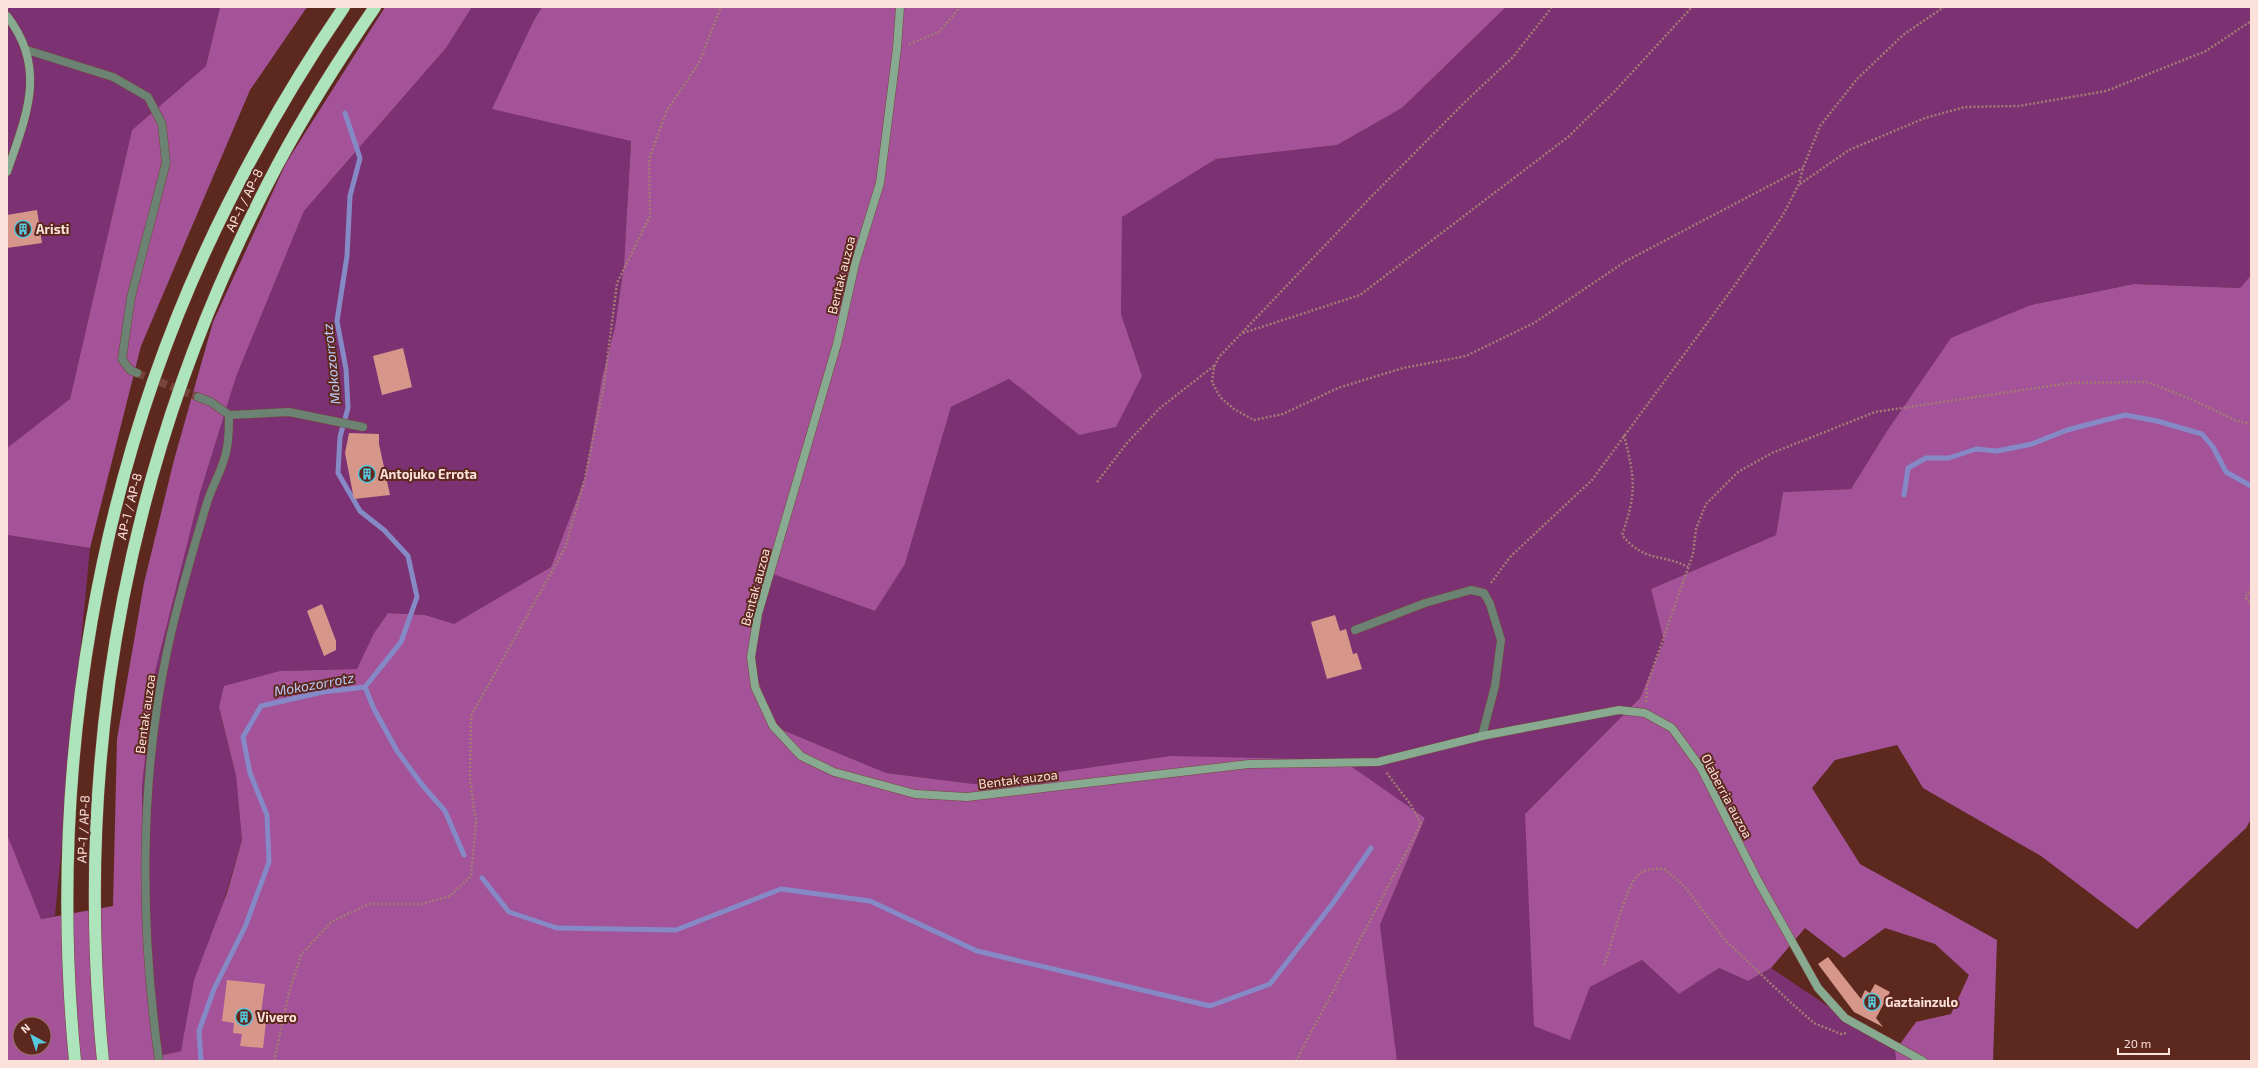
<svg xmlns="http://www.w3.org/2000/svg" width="2258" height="1068" font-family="'Exo 2',sans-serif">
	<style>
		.green { fill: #7c3173 }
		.forest { fill: #a45399; fill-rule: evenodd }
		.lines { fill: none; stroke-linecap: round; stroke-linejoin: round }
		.stream { stroke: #8589c5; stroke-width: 5 }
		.building { fill: #d6978a }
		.street-tunnel { stroke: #75453b; stroke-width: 8; stroke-dasharray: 8 4; stroke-linecap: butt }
		.lane-casing { stroke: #76463d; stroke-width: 9 }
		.street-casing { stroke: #76463d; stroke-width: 9 }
		.secondary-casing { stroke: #76463d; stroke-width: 9 }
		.highway-casing { stroke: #76463d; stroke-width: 13 }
		.path { stroke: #a47b73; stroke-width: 2.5; stroke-dasharray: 2 2; stroke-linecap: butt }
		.lane { stroke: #6c8272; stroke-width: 8 }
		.street { stroke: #6c8272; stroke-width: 8 }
		.secondary { stroke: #87aa90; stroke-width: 8 }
		.highway { stroke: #aee4bc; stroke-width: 12 }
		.labels { text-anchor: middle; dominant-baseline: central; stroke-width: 4; stroke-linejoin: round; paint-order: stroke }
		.street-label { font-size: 13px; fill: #fce1db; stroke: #5d291f }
		.poi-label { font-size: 13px; font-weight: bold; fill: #fce1db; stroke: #5d291f; text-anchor: start }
		.water-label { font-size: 14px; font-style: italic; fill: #bcc9f8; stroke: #5d291f }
	</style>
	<rect width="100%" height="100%" fill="#5d291f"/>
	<g class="green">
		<polygon points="7,7 220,7 206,66 132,130 70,399 7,448"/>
		<polygon points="472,7 542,7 534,20 493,109 631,140 624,265 615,327 602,378 585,478 551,567 453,625 425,615 388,613 374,633 358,669 280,671 219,708 236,776 242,840 189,1017 181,1051 158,1056 142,909 142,787 154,676 200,493 236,377 304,211 446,48"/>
		<polygon points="1506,7 2251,7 2251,275 2240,288 2134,284 2031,305 1885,434 1851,489 1783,492 1776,535 1651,589 1664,641 1640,698 1525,814 1529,885 1570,1039 1590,987 1642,960 1679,994 1719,968 1748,981 1771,968 1895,1051 1896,1061 1397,1061 1380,925 1425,818 1170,756 974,784 886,773 773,726 751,657 770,573 875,611 905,564 951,407 1009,379 1079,435 1142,376 1121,314 1121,217 1216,159 1337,145 1402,108"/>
		<polygon points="7,535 90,548 55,916 41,919 7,834"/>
	</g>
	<g class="forest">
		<polygon points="220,7 307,7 250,90 141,346 90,548 7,535 7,448 70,399 132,130 206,66"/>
		<path d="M385 7H472L446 48 304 211 236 377 200 493 154 676 142 787V909L158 1056 181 1051 194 980 227 893 242 840 236 776 219 707 224 686 280 671 357 669 374 633 388 613 425 615 454 624 551 567 585 478 602 378 615 327 624 265 631 141 492 109 534 20 542 7H1506L1402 108 1337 145 1216 159 1122 217 1121 314 1142 376 1116 427 1079 435 1009 379 951 407 905 564 875 611 770 573 751 657 773 726 886 773 974 784 1170 756 1342 760 1425 818 1380 925 1397 1061H7V834L41 919 113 906 117 739 144 583 174 460 213 322 286 163ZM20 1024H44V1048H20Z"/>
		<polygon points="2251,275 2251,819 2246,828 2137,929 2041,856 1923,788 1897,745 1835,760 1812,788 1860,864 1997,940 1993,1061 1896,1061 1895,1051 1916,1022 1951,1014 1969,975 1935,944 1885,928 1844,958 1805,928 1771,968 1748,981 1719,968 1679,994 1642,960 1590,987 1570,1040 1534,1026 1525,814 1640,698 1664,641 1651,589 1776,535 1783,492 1851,489 1885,434 1951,338 2031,305 2134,284 2240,288"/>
	</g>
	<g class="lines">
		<g class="stream">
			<polyline points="1904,495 1908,468 1926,458 1949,458 1976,449 1997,451 2032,444 2067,430 2125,415 2157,421 2202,434 2213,447 2226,472 2251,486"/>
			<polyline points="365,687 374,709 397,751 423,786 445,811 464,855"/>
			<polyline points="482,878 509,912 557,928 676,930 781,889 870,901 977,951 1210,1006 1270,984 1333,903 1371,848"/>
			<polyline points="201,1061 199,1031 214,989 245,927 269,862 267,815 250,773 243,737 261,706 323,692 365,687 401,642 417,597 408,556 384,530 360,511 338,473 340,437 348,408 346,369 337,321 347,256 350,196 360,158 345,113"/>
		</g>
	</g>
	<g class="building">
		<polygon points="37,210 42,243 7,248 7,215"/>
		<polygon points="403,348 412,387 382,395 373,356"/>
		<polygon points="349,433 379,434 379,444 390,495 354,499 345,453"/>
		<polygon points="322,604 336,641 336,650 324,656 307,611"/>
		<polygon points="1335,615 1340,631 1346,629 1353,654 1357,653 1362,669 1327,679 1311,622"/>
		<polygon points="1828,957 1861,999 1865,990 1870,993 1875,984 1890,992 1876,1018 1883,1027 1854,1012 1818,964"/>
		<polygon points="227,980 265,984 261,1013 267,1013 263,1048 240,1046 242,1034 233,1033 234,1023 222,1021"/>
	</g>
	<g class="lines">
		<polyline class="street-tunnel" points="137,373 198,397"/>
		<g class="lane-casing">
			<g id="lane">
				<polyline points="229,415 289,412 363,427"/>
				<polyline points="1355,630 1425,603 1471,590 1484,593 1490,604 1501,640 1495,686 1482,736"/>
			</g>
		</g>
		<g class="street-casing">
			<g id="street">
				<polyline points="27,50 113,77 148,97 162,124 166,163 131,297 122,359 130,370 137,373"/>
				<path d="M159 1061C140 926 139 781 168 647 178 600 192 553 206 506 211 487 224 468 227 448 229 437 229 425 229 415L211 402 198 397"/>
			</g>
		</g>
		<g class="secondary-casing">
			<g id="secondary">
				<polyline points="900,7 897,48 880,183 855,264 837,344 758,614 751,657 755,687 773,726 801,756 834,772 915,794 967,797 1249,764 1378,762 1482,736 1619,710 1645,713 1672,728 1701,768 1758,881 1818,988 1845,1018 1923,1061"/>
				<path d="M7 16C48 69 26 116 7 172"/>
			</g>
		</g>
		<g class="highway-casing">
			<g id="highway">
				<path d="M75 1061C47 770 96 466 228 204 262 136 301 70 344 7"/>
				<path d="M103 1061C72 746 129 444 278 164 307 110 340 58 375 7"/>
			</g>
		</g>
		<g class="path">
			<polyline points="1552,7 1513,57 1467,100 1369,199 1219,357 1214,367 1212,382 1220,397 1234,409 1254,420 1283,414 1338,388 1403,368 1466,356 1534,323 1626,261 1803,168"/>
			<polyline points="909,44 939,32 960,7"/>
			<polyline points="1800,184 1849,150 1925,118 1965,107 2019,106 2106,91 2206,51 2251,21"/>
			<polyline points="1243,333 1360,295 1568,137 1615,91 1692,7"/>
			<path d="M1624 435C1635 479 1637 492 1622 535 1645 563 1661 553 1688 567"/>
			<polyline points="1097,482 1127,443 1160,408 1215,365"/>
			<polyline points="1491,583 1510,557 1592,480 1735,285 1783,215 1799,184 1803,168 1820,126 1857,79 1903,35 1944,7"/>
			<polyline points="2251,588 2245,597 2251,604"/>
			<polyline points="1646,702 1647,685 1693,554 1696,529 1706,504 1738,472 1772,453 1875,412 2070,383 2147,382 2193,400 2237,421 2251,424"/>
			<path d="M1604 965C1611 945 1625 891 1636 877 1644 868 1653 869 1664 869L1685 887 1725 940 1789 1001 1814 1023 1841 1034 1846 1033"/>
			<polyline points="274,1061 289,992 301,955 331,922 369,904 422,904 450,896 471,876 476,823 470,780 471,716 565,548 585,478 604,385 617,283 650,216 649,159 667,110 699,63 721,7"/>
			<polyline points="1296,1061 1421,824 1411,805 1386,772"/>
		</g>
		<use href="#lane" class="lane"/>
		<use href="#street" class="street"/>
		<use href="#secondary" class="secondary"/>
		<use href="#highway" class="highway"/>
	</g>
	<defs>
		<g id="building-ring" transform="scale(0.9)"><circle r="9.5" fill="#5d291f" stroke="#56c9e0" stroke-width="1.5"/><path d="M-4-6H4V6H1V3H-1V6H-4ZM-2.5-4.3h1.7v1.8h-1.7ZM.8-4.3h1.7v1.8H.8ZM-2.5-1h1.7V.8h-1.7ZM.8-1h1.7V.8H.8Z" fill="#56c9e0"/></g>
	</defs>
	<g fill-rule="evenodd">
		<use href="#building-ring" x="23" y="229"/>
		<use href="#building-ring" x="367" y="474"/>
		<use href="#building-ring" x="1872" y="1002"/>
		<use href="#building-ring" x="244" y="1017"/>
	</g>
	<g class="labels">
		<g class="street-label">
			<text transform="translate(244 200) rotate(-64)">AP-1 / AP-8</text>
			<text transform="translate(841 275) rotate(-76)">Bentak auzoa</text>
			<text transform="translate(129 506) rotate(-76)">AP-1 / AP-8</text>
			<text transform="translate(755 587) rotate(-75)">Bentak auzoa</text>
			<text transform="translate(145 714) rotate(-82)">Bentak auzoa</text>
			<text transform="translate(1018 779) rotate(-7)">Bentak auzoa</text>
			<text transform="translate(1727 796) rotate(62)">Olaberria auzoa</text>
			<text transform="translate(83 829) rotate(-87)">AP-1 / AP-8</text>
		</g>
		<g class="poi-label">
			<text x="36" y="229">Aristi</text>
			<text x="380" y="474">Antojuko Errota</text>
			<text x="1885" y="1002">Gaztainzulo</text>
			<text x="257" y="1017">Vivero</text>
		</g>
		<g class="water-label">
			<text transform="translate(331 364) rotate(-96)">Mokozorrotz</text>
			<text transform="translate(314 684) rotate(-10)">Mokozorrotz</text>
		</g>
	</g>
	<rect width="2258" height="1068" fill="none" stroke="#fce1db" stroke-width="16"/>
	<g transform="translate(32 1036) rotate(320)"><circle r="19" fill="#5d291f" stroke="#9d736a"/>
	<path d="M0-3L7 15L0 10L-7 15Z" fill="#56c9e0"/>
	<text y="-6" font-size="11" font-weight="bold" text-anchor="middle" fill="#fce1db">N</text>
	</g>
	<path d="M2118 1048v6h51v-6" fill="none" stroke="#fce1db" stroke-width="2"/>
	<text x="2124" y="1048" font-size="12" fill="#fce1db" stroke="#5d291f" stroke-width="3" paint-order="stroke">20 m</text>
</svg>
